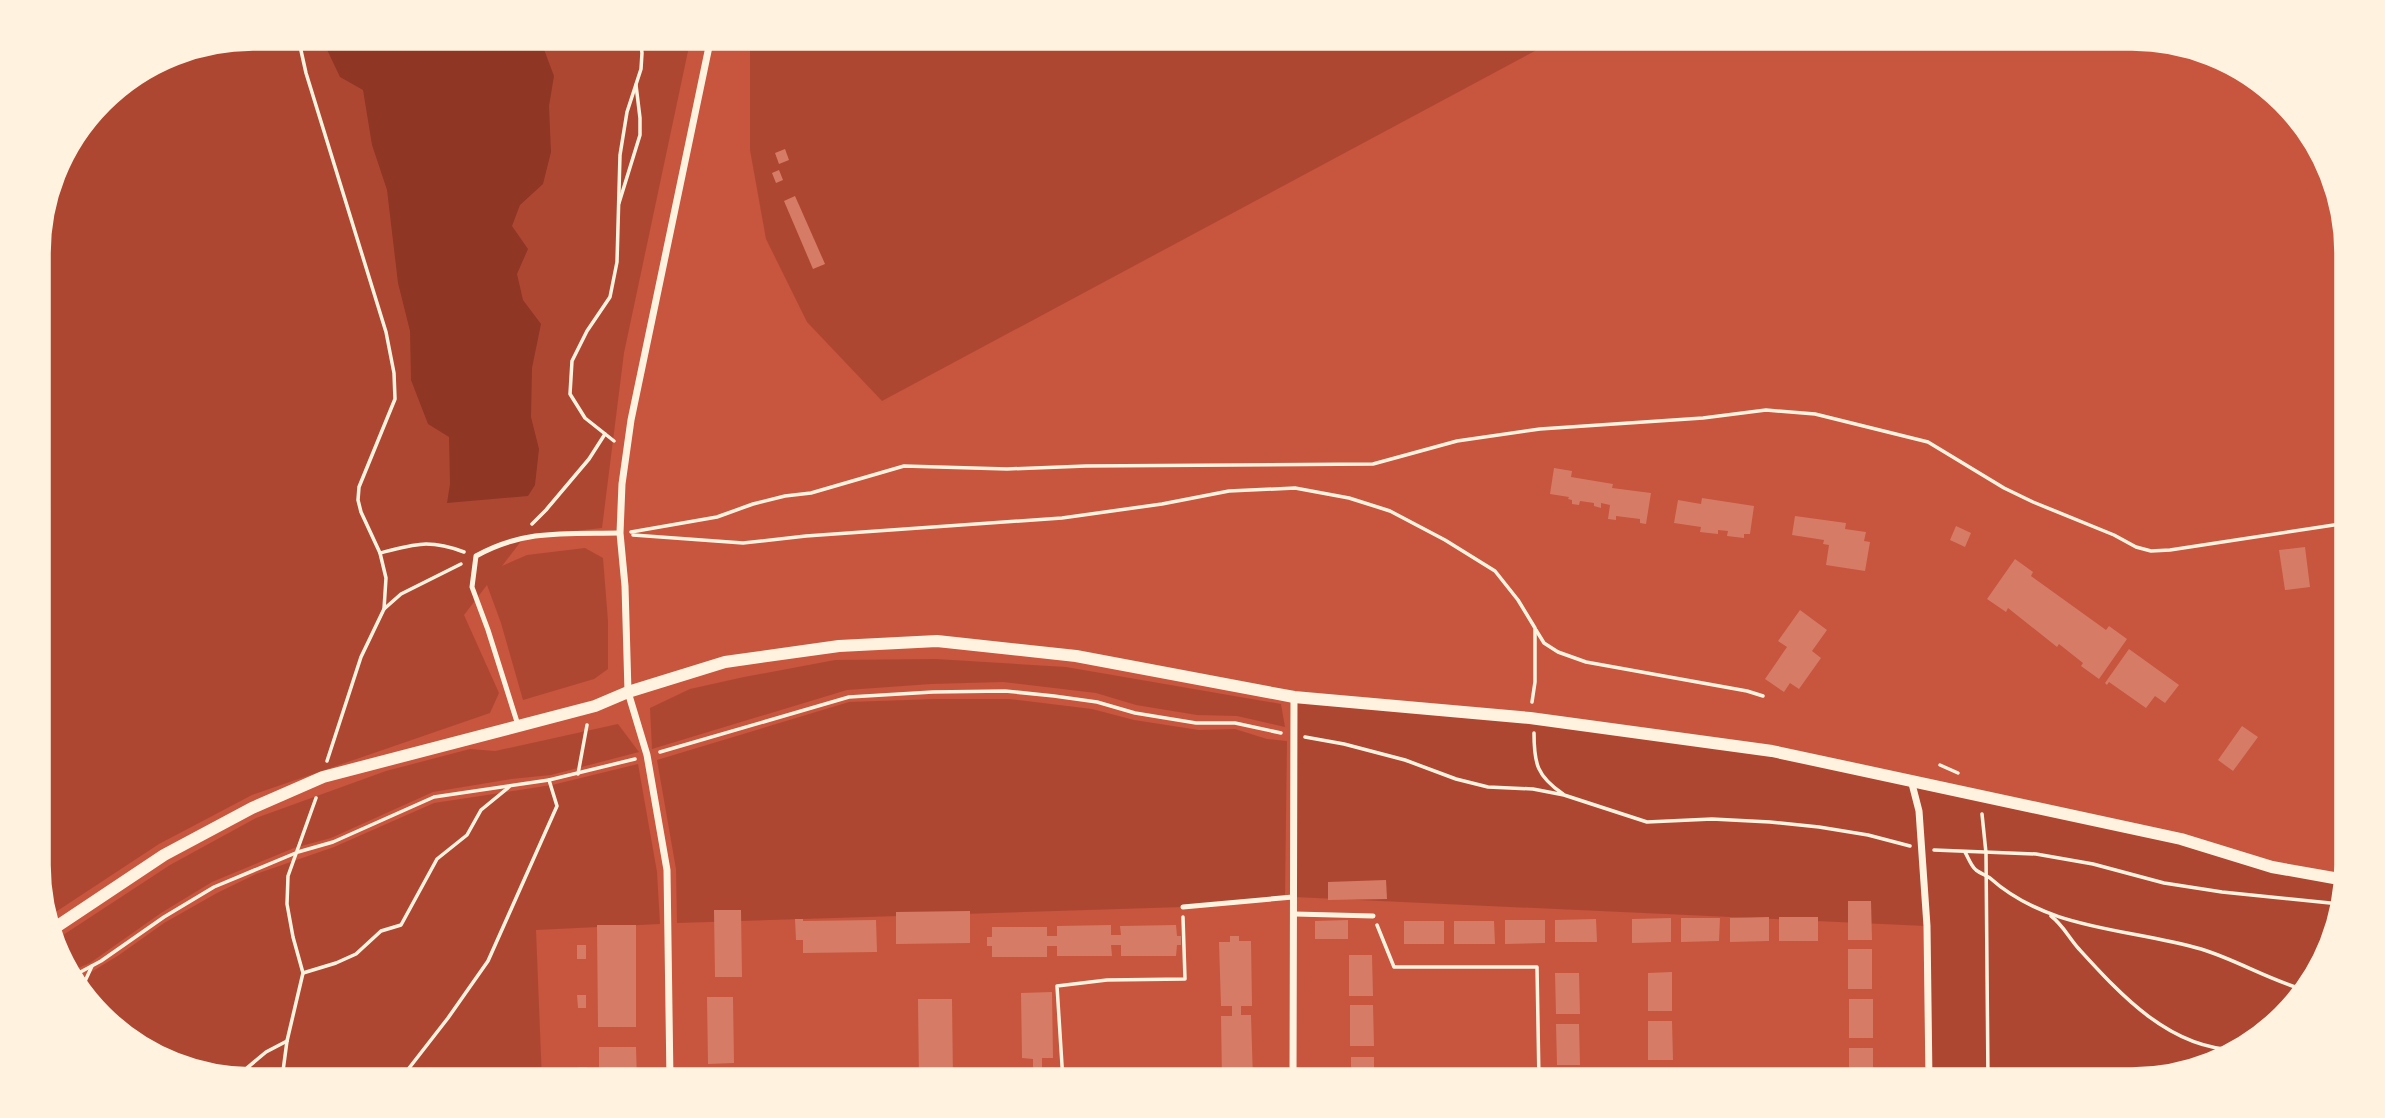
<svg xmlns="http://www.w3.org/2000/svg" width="2385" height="1118" font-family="'Open Sans',sans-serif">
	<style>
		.green { fill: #ae4732 }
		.water { fill: #8f3625 }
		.building { fill: #d67c66 }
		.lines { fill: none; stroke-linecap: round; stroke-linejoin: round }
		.path { stroke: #fff3e0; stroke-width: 3.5 }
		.service { stroke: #fff3e0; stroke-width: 5 }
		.minor { stroke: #fff3e0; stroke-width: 7 }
		.tertiary { stroke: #fff3e0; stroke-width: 12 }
		.rim { fill: none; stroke: #fff3e0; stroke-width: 3.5 }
	</style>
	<rect width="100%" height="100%" fill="#c8553d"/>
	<g class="green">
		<polygon points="253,37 691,37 624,353 602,528 525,536 502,566 527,555 585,548 603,558 608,621 608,669 594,679 523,700 501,623 487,585 464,615 499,693 490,713 252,795 159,844 48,917 39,894 37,238 59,158 110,91 171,53"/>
		<polygon points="750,37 1561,37 882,401 807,322 766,239 750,150"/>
		<polygon points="936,659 1066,667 1281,704 1285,727 1237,716 1197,715 1136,705 1096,693 1003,682 931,684 847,690 652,749 650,708 690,689 744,677 835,660"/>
		<polygon points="1294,697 1772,751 2345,880 2332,948 2295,1007 2252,1045 2146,1081 1929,1080 1926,926 1294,897"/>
		<polygon points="935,699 1009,699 1092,709 1134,720 1199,730 1235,729 1267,739 1287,741 1285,898 1183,907 677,923 676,869 657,760 849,702"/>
		<polygon points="618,724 639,752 551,775 511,779 433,792 331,838 294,848 212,882 161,913 90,963 71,971 57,939 170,865 256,818 386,771 470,749 495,751"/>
		<polygon points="638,764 657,872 660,924 536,930 542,1081 253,1081 170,1065 81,996 75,982 119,955 164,923 217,893 256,874 334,847 434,803 552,785"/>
	</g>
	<polygon class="water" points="321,37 542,37 542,44 554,76 549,106 551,152 543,184 520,205 512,226 528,249 517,274 523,300 541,324 532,368 531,417 539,449 535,485 528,496 447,503 450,484 449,437 428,424 411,380 410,331 398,283 387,190 372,145 363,90 340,77"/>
	<g class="building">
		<polygon points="785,149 789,160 779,164 775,153"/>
		<polygon points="779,170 783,180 776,183 772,173"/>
		<polygon points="795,196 825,264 813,269 784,201"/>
		<polygon points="1554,468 1572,471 1571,477 1613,484 1612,488 1651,493 1646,524 1640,523 1640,519 1616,516 1616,520 1608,519 1610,505 1601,503 1601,508 1594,506 1594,503 1580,501 1579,505 1572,504 1572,500 1568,499 1569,497 1550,494"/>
		<polygon points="1702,498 1754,506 1750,534 1744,534 1744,538 1727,536 1728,531 1718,530 1718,534 1700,532 1701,527 1674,523 1678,500 1701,504"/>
		<polygon points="1795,516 1846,523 1845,529 1866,532 1864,541 1870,542 1865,571 1826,565 1829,545 1823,544 1824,540 1792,535"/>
		<polygon points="1956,526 1971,533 1965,547 1950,540"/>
		<polygon points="2347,541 2347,562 2338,554"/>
		<polygon points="2305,547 2310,587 2285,590 2279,550"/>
		<polygon points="2015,559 2033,572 2031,576 2106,630 2109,626 2127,639 2099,679 2081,666 2083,663 2059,644 2057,647 2008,608 2006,612 1987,599"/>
		<polygon points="1800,610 1827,630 1812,651 1821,658 1799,689 1790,683 1784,692 1765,679 1787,647 1778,641"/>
		<polygon points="2129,649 2179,685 2165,703 2155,696 2146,708 2109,682 2107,685 2105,683"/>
		<polygon points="2242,726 2258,737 2233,771 2218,760"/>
		<polygon points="1386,880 1387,899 1328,900 1328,882"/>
		<polygon points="1848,901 1871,901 1872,940 1848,940"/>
		<polygon points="714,910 741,910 742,977 715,977"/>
		<polygon points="970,911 970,943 896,944 896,912"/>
		<polygon points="1769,917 1769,941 1730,942 1730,918"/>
		<rect x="1779" y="917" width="39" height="24"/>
		<polygon points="1671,918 1671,942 1632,943 1632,919"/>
		<polygon points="1681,918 1720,918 1719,941 1681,942"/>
		<polygon points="795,919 803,919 803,921 876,920 877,952 803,953 803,940 796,940"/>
		<polygon points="1596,919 1597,942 1555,942 1555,920"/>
		<polygon points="1348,920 1348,939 1315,939 1315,921"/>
		<polygon points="1505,920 1545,920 1545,943 1505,944"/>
		<rect x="1404" y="921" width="40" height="23"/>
		<polygon points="1454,921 1494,921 1495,944 1454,944"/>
		<polygon points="597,925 636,925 636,1027 598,1027"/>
		<polygon points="1111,925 1111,935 1121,935 1120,926 1176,925 1177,936 1181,936 1181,945 1177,945 1176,956 1121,956 1121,945 1111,945 1112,956 1057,956 1057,946 1047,946 1047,957 992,957 992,946 987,946 987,937 992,937 992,927 1047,927 1047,936 1057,936 1057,926"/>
		<polygon points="1230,936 1239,936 1239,941 1251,941 1252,1006 1241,1006 1241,1015 1251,1015 1253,1080 1222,1081 1221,1016 1232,1016 1232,1006 1221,1006 1219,942 1230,942"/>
		<rect x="577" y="945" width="9" height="14"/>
		<rect x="1848" y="949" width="24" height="40"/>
		<polygon points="1349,955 1372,955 1373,996 1349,996"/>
		<polygon points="1672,972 1672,1011 1648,1011 1648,973"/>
		<polygon points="1555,973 1579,973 1580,1014 1556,1014"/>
		<polygon points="1052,992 1053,1058 1042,1058 1042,1068 1054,1067 1054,1081 1023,1081 1023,1068 1033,1068 1033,1059 1022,1058 1021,993"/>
		<polygon points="577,995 586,995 586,1008 578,1008"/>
		<polygon points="707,997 733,997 734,1063 708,1064"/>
		<polygon points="918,999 952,999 953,1081 919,1081"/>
		<rect x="1849" y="999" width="24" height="39"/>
		<polygon points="1350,1005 1373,1005 1374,1046 1350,1046"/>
		<polygon points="1648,1021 1672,1021 1673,1060 1648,1060"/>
		<polygon points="1556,1024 1579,1024 1580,1065 1557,1065"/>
		<polygon points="599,1047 636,1047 637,1081 599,1081"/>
		<rect x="1849" y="1048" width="24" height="33"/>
		<rect x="1351" y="1057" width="23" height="24"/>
		<rect x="578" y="1067" width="9" height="13"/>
		<rect x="1649" y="1070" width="23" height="11"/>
		<rect x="1557" y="1075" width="23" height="6"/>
	</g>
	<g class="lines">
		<g class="path">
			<path d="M298 37 306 73 386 332 394 373 395 399 359 487 358 500 361 512 380 553C414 544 429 539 464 552"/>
			<polyline points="619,203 640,135 640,118 636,85"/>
			<polyline points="614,441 585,418 570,394 572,361 587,331 610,297 617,262 620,155 627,112 641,69 642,53 640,37"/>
			<polyline points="532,524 546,510 589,459 605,434"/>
			<polyline points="631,532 717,517 753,504 785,496 811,493 904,466 1007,469 1086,466 1373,464 1457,441 1540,429 1703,418 1766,410 1815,414 1928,442 2004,488 2033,502 2114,535 2136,547 2151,551 2170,550 2347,523"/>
			<polyline points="633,535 743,543 806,536 1062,518 1162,504 1229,491 1295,488 1349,498 1390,511 1445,540 1495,571 1518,600 1535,628 1535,682 1532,702"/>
			<polyline points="384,609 401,594 461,564"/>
			<polyline points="1536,630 1544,643 1558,652 1586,662 1747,691 1763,696"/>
			<path d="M1534 733C1534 764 1537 776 1563 794"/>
			<polyline points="1305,737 1344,744 1405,760 1456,779 1488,787 1533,789 1564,795 1647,822 1712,819 1770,822 1819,827 1868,835 1910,846"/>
			<polyline points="660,752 849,697 933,692 1005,691 1054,696 1097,702 1135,713 1196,723 1235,723 1281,733"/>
			<polyline points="327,761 361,657 384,609 386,578 380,553"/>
			<polyline points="1940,765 1958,773"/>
			<polyline points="578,774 587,725"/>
			<polyline points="1982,814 1986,853 1988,1081"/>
			<polyline points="1934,850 2036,854 2093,864 2164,883 2222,892 2340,904"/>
			<path d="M1965 852C1968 857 1971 866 1976 870 1980 873 1985 875 1990 878 2049 931 2129 928 2201 949 2237 960 2269 980 2305 990"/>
			<path d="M2051 916C2063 925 2069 938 2079 949 2121 995 2169 1048 2236 1050"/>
			<polyline points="1377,925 1394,967 1537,967 1539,1081"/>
			<polyline points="303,973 336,963 356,954 381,931 401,925 437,859 467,835 481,810 509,787"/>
			<polyline points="73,976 101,961 164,917 214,887 298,852 333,842 434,797 549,780 635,759"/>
			<polyline points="80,992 92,966"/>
			<polyline points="235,1078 266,1052 287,1041"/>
			<polyline points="285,1081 283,1071 287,1041 303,973 293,937 287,904 288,876 316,798"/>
			<polyline points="399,1081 448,1018 488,961 557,806 549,780"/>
			<polyline points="1063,1081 1057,986 1107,980 1185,979 1183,917"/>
		</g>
		<g class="service">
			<path d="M518 725 488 630 472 587 476 556C524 529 567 534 620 533"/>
			<polyline points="1183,907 1293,897"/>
			<polyline points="1295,914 1373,916"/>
		</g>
		<g class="minor">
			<polyline points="1911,780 1919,811 1927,926 1929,1081"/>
			<polyline points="670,1081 667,870 647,755 628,692 625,586 620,533 622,484 631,420 711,37"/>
			<polyline points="1293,1081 1294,697"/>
		</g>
		<polyline class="tertiary" points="53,929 164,855 252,808 323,777 595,706 628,692 725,662 839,646 937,641 1076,656 1294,697 1530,718 1772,751 2181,839 2272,867 2345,880"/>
	</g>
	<path d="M0 0H2385V1118H0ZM253 49H2132A204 204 0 0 1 2336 253V865A204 204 0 0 1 2132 1069H253A204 204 0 0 1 49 865V253A204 204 0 0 1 253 49Z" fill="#fff3e0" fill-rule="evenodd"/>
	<path class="rim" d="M253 49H2132A204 204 0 0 1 2336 253V865A204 204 0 0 1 2132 1069H253A204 204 0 0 1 49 865V253A204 204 0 0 1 253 49Z"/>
</svg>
